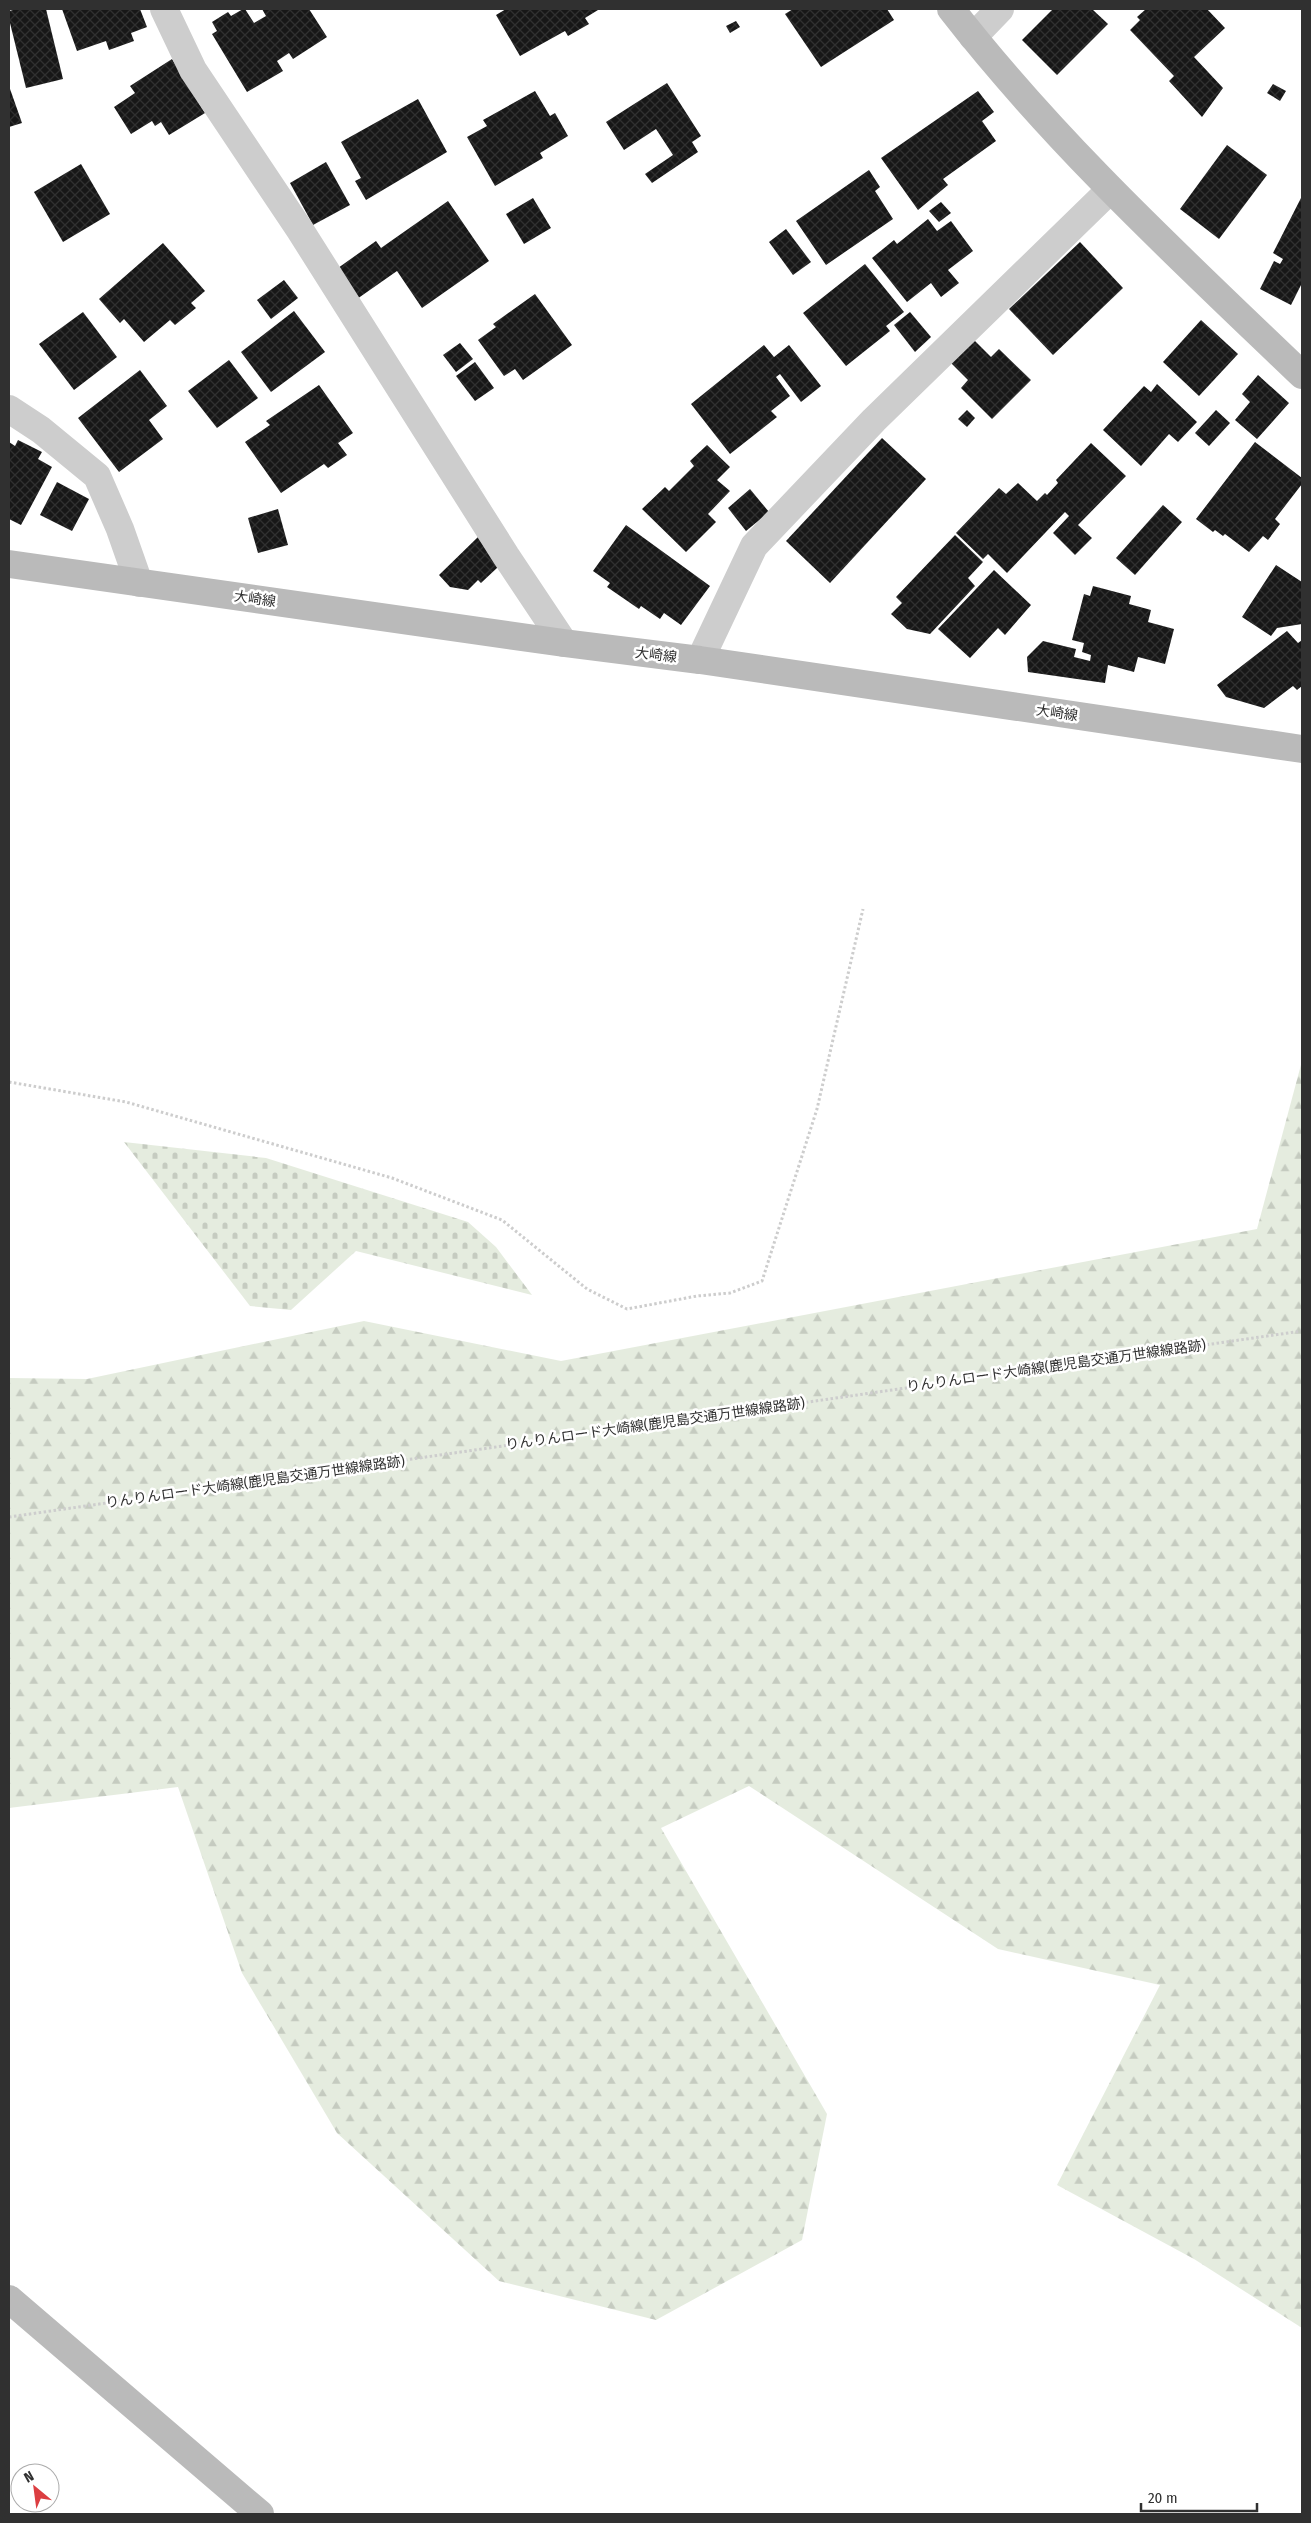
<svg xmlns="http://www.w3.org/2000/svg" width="1311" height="2523" font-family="'Fira Sans Condensed','Noto Sans JP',sans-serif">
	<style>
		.forest { fill: url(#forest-firs) }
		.cemetery { fill: url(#cemetery-stones) }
		.building { fill: url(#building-cross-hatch) }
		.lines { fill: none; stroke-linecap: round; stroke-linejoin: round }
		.path { stroke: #cdcdcd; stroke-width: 3; stroke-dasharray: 2.5 2.5; stroke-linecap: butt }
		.street { stroke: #cdcdcd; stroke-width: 28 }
		.secondary { stroke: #bababa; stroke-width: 28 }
		.labels { text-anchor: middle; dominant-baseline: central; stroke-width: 5; stroke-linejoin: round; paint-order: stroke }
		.street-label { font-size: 14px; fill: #303030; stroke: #fff }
	</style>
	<defs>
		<pattern id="forest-firs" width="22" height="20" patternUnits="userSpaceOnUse" patternTransform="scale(1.25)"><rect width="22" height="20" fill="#e5ecdf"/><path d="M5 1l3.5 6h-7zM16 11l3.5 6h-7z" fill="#c5cbc0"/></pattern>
		<pattern id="cemetery-stones" width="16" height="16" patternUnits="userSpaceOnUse" patternTransform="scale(1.25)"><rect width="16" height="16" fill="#e5ecdf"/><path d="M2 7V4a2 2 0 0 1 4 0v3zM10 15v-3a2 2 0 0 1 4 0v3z" fill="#c5cbc0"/></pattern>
		<pattern id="building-cross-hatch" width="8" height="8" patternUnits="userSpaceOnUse" patternTransform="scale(1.25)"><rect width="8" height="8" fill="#171717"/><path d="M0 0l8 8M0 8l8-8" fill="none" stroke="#303030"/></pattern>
	</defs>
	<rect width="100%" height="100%" fill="#fff"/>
	<polygon class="forest" points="1302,1061 1302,2328 1194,2259 1057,2185 1160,1985 998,1949 749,1786 661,1828 827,2114 802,2240 656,2320 499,2281 337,2133 242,1973 178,1787 9,1808 9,1378 87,1379 364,1321 561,1361 1257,1229"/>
	<polygon class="cemetery" points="124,1142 266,1158 468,1222 496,1247 532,1295 356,1251 291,1310 250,1306"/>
	<g class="building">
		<polygon points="17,9 46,9 63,79 26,88 9,19 9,11"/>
		<polygon points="62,9 140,9 147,27 131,33 134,41 109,50 106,41 77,51"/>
		<polygon points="243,9 245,9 254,23 266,16 262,9 309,9 327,37 293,59 289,53 277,61 283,71 247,92 212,34 217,31 212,22 228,12 231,16"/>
		<polygon points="506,9 597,9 598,10 585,18 589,24 568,36 565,31 520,56 496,15"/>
		<polygon points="793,9 887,9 894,20 821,67 785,14"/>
		<polygon points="1053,9 1092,9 1108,24 1057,75 1022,40"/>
		<polygon points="1146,9 1207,9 1225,28 1194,57 1223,88 1202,117 1169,81 1174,76 1130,30 1140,20 1137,17"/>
		<polygon points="736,21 740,27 730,33 726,26"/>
		<polygon points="172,59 205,113 169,135 161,122 155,126 152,121 131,134 114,107 135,93 130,86"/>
		<polygon points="667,83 701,136 692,142 698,152 652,183 645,174 673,155 656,129 624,150 606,122"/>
		<polygon points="1273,84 1286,91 1280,101 1267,93"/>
		<polygon points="9,86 22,123 9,127"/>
		<polygon points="535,91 550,116 555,113 568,136 540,153 543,158 495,186 467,137 487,126 483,120"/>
		<polygon points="978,91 994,112 982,121 996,141 943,179 948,185 918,210 881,158"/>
		<polygon points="418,99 447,152 366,200 355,181 361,178 341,142"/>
		<polygon points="1227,145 1267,175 1219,239 1180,209"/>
		<polygon points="326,162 350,205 313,225 290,183"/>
		<polygon points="81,164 110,214 63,242 34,192"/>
		<polygon points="869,170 880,187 875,191 893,219 826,265 796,221"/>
		<polygon points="1302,196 1302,283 1291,305 1260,289 1274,261 1280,264 1283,259 1273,253"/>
		<polygon points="533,198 551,228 524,244 506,214"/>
		<polygon points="448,201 489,261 422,308 397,271 357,299 338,268 376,241 381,248"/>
		<polygon points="941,202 951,213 939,222 929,211"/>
		<polygon points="928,219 937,231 951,221 973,251 948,270 959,283 941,297 931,283 907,302 872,258 894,240 897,244"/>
		<polygon points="786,229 811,262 793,275 769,242"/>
		<polygon points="1080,242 1123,288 1053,355 1009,309"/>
		<polygon points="163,243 205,291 191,303 196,308 175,325 170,320 144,342 124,319 120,323 99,299"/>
		<polygon points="865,264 904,312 886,326 890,331 846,366 803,313"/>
		<polygon points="284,280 298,298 271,319 257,300"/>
		<polygon points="535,294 572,345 523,380 515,369 504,376 478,340 496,327 493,324"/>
		<polygon points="294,311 325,352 271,392 241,352"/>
		<polygon points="83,312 117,357 74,390 39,344"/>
		<polygon points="910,312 931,337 915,352 894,325"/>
		<polygon points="1201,320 1238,354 1199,396 1163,362"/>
		<polygon points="974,340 991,357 999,349 1031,380 992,419 961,388 968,380 950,362"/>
		<polygon points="460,343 473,359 456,372 443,355"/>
		<polygon points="764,345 774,357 789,345 821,386 801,402 780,374 776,377 790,396 771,411 777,417 730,454 691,404"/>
		<polygon points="229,360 258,398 217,428 188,391"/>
		<polygon points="475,362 494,388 475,401 456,376"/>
		<polygon points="140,370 167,406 149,420 163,439 119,472 78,418"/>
		<polygon points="1258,375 1289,403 1257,439 1235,420 1250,402 1242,394"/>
		<polygon points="1157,384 1197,422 1178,442 1169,434 1141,466 1103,430 1144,386 1151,392"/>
		<polygon points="319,385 353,433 338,443 347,455 328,468 324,464 281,493 245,442 270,425 266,421"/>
		<polygon points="967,410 975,418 967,427 958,419"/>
		<polygon points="1216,410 1230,423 1209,446 1195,433"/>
		<polygon points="882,438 926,479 830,583 786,541"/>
		<polygon points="18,440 42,452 38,459 52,467 21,525 9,519 9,442 15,446"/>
		<polygon points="1255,442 1302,478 1302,484 1275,519 1280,524 1268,540 1263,536 1249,552 1225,534 1223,536 1215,530 1213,532 1196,519"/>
		<polygon points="1091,443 1126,476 1078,525 1092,538 1075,555 1053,533 1069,516 1065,512 1007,573 988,554 983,559 956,533 999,488 1006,494 1018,483 1037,501 1045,493 1047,495 1058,483 1056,480"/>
		<polygon points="707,445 730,467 717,480 730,491 708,514 716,522 686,552 642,509 665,487 669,491 694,466 690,461"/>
		<polygon points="57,482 89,499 72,531 40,515"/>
		<polygon points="750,489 769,512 746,531 728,508"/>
		<polygon points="1163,505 1182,522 1135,575 1116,558"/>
		<polygon points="278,509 288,545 258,553 248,518"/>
		<polygon points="626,525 710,586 681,625 664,613 660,619 641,606 639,609 607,587 610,583 593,571"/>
		<polygon points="955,535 983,562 968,578 975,586 930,634 907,629 891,614 902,603 896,597"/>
		<polygon points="478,537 498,567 481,583 478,580 468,590 450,587 439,575"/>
		<polygon points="1276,565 1302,582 1302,624 1277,628 1271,636 1242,617"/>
		<polygon points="994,570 1031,605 1005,635 998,628 970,658 938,629"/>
		<polygon points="1093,586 1131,596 1129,604 1151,610 1148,622 1174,629 1165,664 1138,657 1134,672 1108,665 1105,683 1028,672 1027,657 1043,641 1076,649 1074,657 1090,661 1091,655 1082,652 1084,643 1072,640 1084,594 1090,596"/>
		<polygon points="1287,631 1298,643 1302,640 1302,686 1297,690 1293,686 1264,708 1226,697 1217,685"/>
	</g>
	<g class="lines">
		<g class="path">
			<polyline points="9,1082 126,1102 392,1178 502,1220 587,1289 627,1309 697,1296 730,1293 762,1281 817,1109 863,909"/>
			<polyline points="9,1517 1302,1331"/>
		</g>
		<g class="street">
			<polyline points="164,9 193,70 300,230 506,556 564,643"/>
			<polyline points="973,37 1000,9"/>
			<polyline points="9,409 41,430 97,476 120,529 139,583"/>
			<polyline points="700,660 754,546 874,420 1110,190"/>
		</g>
		<g class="secondary">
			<path d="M951 9C1055 143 1180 258 1302 375"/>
			<polyline points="9,564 564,643 700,660 1302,749"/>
			<polyline points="9,2299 260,2514"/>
		</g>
	</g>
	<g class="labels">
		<g class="street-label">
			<text transform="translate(255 599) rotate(8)">大崎線</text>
			<text transform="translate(656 655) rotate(7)">大崎線</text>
			<text transform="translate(1057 713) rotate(8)">大崎線</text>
			<text transform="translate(1056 1366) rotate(-8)">りんりんロード大崎線(鹿児島交通万世線線路跡)</text>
			<text transform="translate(655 1424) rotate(-8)">りんりんロード大崎線(鹿児島交通万世線線路跡)</text>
			<text transform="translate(255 1482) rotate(-8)">りんりんロード大崎線(鹿児島交通万世線線路跡)</text>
		</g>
	</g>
	<rect width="1311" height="2523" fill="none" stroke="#303030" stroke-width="20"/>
	<g transform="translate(35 2488) rotate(331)"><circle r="24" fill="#ffffff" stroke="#acacac"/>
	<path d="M0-4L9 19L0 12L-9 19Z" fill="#dc3e41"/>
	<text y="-8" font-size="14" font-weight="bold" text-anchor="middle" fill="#303030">N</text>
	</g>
	<path d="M1141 2503v8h116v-8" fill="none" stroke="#303030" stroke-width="2.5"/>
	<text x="1148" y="2503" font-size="15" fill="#303030" stroke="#ffffff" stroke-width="4" paint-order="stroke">20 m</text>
</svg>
